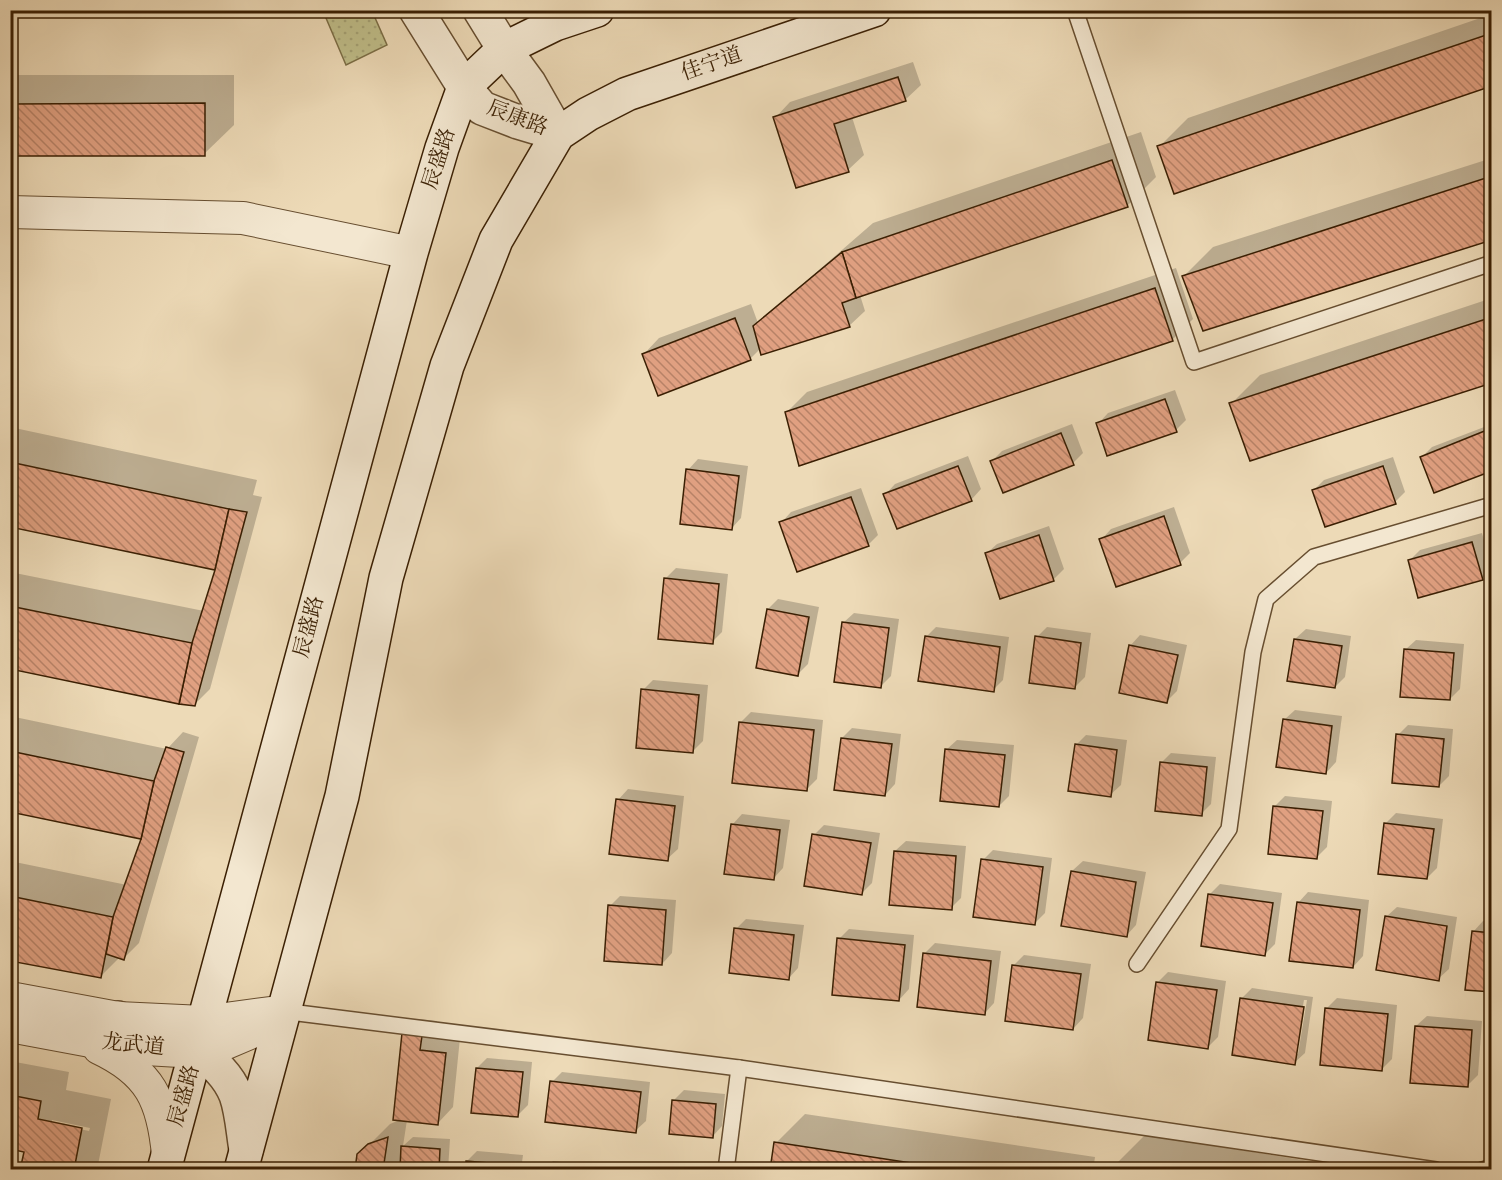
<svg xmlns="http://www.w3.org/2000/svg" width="1502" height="1180" font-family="'Sorts Mill Goudy','Noto Serif SC',serif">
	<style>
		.grass { fill: url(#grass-dots); stroke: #7c6e46; stroke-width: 1.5 }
		.shadow { fill: #0003; fill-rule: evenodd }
		.building { fill: url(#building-back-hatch); stroke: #3a1f03; stroke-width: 1.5 }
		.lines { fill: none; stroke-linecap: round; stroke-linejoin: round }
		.service-casing { stroke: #674e30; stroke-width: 18 }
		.minor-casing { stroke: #674e30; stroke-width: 34 }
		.tertiary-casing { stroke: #674e30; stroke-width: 36 }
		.secondary-casing { stroke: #3a1f03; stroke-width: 36 }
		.service { stroke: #f3e7d0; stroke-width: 15 }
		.minor { stroke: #f3e7d0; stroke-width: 32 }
		.tertiary { stroke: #f3e7d0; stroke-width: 33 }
		.secondary { stroke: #f3e7d0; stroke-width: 33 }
		.labels { text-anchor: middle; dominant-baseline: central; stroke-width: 4.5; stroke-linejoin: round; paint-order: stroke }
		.street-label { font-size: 21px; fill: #3a1f03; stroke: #f3e7d0 }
	</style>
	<defs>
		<pattern id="grass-dots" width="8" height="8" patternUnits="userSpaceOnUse" patternTransform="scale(1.5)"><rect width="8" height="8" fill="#bfbd89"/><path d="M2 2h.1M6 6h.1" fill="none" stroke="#a5a275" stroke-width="1.8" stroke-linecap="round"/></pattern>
		<pattern id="building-back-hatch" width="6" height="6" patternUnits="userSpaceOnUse" patternTransform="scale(1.5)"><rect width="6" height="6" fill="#e0a081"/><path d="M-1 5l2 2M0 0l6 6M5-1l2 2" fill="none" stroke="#b78267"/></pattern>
	</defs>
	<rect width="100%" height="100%" fill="#eddab7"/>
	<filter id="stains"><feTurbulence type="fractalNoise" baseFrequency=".00333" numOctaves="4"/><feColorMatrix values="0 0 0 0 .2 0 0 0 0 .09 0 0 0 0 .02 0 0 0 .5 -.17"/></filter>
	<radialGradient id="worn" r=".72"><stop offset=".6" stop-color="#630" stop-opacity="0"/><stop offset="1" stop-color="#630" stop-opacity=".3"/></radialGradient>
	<polygon class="grass" points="323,11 372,11 387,45 346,65"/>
	<g class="shadow">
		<polygon points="1492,14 1492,85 1159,147 1188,118"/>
		<polygon points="913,62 921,85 905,100 852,117 864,155 848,170 775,118 790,102"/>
		<polygon points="10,75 234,75 234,125 204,154 10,155"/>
		<polygon points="1141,132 1156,177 1127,206 860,295 865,311 849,326 761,348 750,359 644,354 659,338 751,304 758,323 873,223"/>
		<polygon points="1492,158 1492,238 1184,276 1213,247"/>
		<polygon points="1176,268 1193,319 1173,339 800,464 787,412 807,392"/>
		<polygon points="1492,298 1492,382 1231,404 1260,375"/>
		<polygon points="1175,390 1186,420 1176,430 1098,424 1108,413"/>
		<polygon points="1072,424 1083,453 1073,463 992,461 1002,451"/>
		<polygon points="1492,424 1492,469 1422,457 1432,447"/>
		<polygon points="10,427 257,480 253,495 262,497 210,689 195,704 10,668 10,572 204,611 218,565 10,525"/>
		<polygon points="968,456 981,489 971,500 885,495 895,484"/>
		<polygon points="1393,457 1405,492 1395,502 1314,490 1324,480"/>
		<polygon points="698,459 748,466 741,518 731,529 688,470"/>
		<polygon points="861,488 878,535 868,545 781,523 791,512"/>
		<polygon points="1174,507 1190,553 1180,563 1101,540 1111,529"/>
		<polygon points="1049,526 1064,569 1054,579 1001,597 986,554 997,544"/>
		<polygon points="1482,533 1492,569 1482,579 1409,561 1420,550"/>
		<polygon points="676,568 728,574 722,632 712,642 665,579"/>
		<polygon points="778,599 819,607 808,664 798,674 768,609"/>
		<polygon points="854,613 899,619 891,676 881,686 843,623"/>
		<polygon points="936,627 1009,637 1003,680 993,690 926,637"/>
		<polygon points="1047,627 1091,633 1085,677 1075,687 1037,637"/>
		<polygon points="1306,629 1351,636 1345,677 1335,687 1295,639"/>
		<polygon points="1140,635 1187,645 1177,691 1167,701 1130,646"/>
		<polygon points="1416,640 1464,644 1460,689 1450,699 1405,650"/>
		<polygon points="653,680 708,685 703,741 693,751 643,690"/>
		<polygon points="1295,710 1342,716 1336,762 1326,773 1284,720"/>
		<polygon points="751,712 823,720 817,779 807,789 741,722"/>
		<polygon points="10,716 167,749 183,732 199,737 139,943 124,958 120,957 100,977 10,960 10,861 127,885 143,838 10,810"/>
		<polygon points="1408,725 1453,729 1449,776 1439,786 1398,735"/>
		<polygon points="852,728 901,734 895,784 885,795 842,738"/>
		<polygon points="1086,735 1127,740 1121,785 1110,795 1076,745"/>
		<polygon points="957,740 1014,745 1009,796 999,806 946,750"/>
		<polygon points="1171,753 1216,757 1211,804 1201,814 1161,763"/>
		<polygon points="628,789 684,796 678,849 667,859 618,800"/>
		<polygon points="1285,796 1332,801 1327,847 1317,857 1275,806"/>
		<polygon points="1396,813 1443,819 1437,868 1427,878 1385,824"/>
		<polygon points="742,814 790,820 783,868 773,879 732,825"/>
		<polygon points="824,825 880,833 872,883 862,893 814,835"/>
		<polygon points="906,841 966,846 961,898 951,908 895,851"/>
		<polygon points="993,850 1052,858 1045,913 1035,923 983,860"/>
		<polygon points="1083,861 1146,872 1136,925 1126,936 1063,925 1072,871"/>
		<polygon points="1220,884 1282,893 1275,944 1265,954 1210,894"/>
		<polygon points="1308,892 1369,900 1363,956 1353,967 1298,903"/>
		<polygon points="620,896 676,900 672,953 662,964 610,906"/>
		<polygon points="1397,907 1457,917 1449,969 1438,979 1386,917"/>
		<polygon points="746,919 804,925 798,968 788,979 736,929"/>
		<polygon points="1483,921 1492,922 1492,991 1473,932"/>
		<polygon points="849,929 914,935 909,989 899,1000 839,939"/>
		<polygon points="935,943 1001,951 994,1003 984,1014 925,953"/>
		<polygon points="1024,955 1091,964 1083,1018 1073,1029 1014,965"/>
		<polygon points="1168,972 1226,981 1218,1037 1208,1047 1149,1039 1158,982"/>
		<path d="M1252 988 1313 997 1305 1053 1294 1063 1233 1054 1242 998ZM1304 1000H1307L1298 1054H1295Z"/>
		<polygon points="1337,998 1397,1005 1392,1059 1382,1069 1327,1008"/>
		<polygon points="1427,1016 1482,1021 1478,1075 1467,1086 1416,1026"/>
		<polygon points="419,1019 437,1021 435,1035 460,1038 453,1107 438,1123 407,1120 403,1146 413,1137 450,1139 448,1170 357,1170 359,1155 390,1124 402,1119 403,1034"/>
		<polygon points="487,1058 532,1062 528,1105 518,1115 477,1068"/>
		<path d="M10 1061 69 1072 66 1090 111 1099 97 1170H22L25 1150 10 1148ZM52 1120 90 1128 89 1131 52 1123Z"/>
		<polygon points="562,1072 650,1082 646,1121 635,1131 552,1082"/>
		<polygon points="684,1090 725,1094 722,1126 712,1137 674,1100"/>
		<polygon points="805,1114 1095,1157 1093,1170 772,1170 776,1143"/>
		<polygon points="1145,1135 1366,1170 1115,1170 1116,1164"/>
		<polygon points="477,1151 523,1155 521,1170 466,1170 467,1161"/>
		<polygon points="553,1161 600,1167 600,1170 545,1170"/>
	</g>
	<g class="building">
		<polygon points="1492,33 1492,86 1174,194 1157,146"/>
		<polygon points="898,77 906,101 834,124 849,172 796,188 773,117"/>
		<polygon points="205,103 205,156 10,156 10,104"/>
		<polygon points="1112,160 1128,207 856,298 842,252"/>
		<polygon points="1492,176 1492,240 1203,331 1182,276"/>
		<polygon points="842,252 856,298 842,303 850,327 761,355 753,326"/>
		<polygon points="1155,288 1173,341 799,466 785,412"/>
		<polygon points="1492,317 1492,383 1250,461 1229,403"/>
		<polygon points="735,318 751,360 658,396 642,354"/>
		<polygon points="1165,399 1177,432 1107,456 1096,423"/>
		<polygon points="1487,430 1492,441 1492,471 1434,493 1420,457"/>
		<polygon points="1061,433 1074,465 1003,493 990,461"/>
		<polygon points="10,462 229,509 215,570 10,527"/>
		<polygon points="958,466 972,501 897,529 883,494"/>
		<polygon points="1383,466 1396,504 1325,527 1312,490"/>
		<polygon points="686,469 739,476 732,530 680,524"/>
		<polygon points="851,497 869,546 797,572 779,522"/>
		<polygon points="229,509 247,512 195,706 179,704 192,643 215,570"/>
		<polygon points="1164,516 1181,565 1116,587 1099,539"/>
		<polygon points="1039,535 1054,581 1000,599 985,553"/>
		<polygon points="1472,542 1483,580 1418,598 1408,560"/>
		<polygon points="664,578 719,584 713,644 658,639"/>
		<polygon points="10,606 192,643 179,704 10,669"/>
		<polygon points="767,609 809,617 798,676 756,668"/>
		<polygon points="842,622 889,628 881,688 834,682"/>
		<polygon points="925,636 1000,647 994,692 918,681"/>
		<polygon points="1035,636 1081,643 1075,689 1029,683"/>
		<polygon points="1294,639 1342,646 1335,688 1287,681"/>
		<polygon points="1129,645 1178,655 1167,703 1119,693"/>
		<polygon points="1404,649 1454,653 1450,700 1400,697"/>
		<polygon points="641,689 699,695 693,753 636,748"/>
		<polygon points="1283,719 1332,726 1326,774 1276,767"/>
		<polygon points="739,722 814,730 807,791 732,783"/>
		<polygon points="1396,734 1444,739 1439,787 1392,783"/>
		<polygon points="841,738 892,744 885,796 834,790"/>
		<polygon points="1075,744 1117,750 1111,797 1068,791"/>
		<polygon points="166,747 184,752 124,960 106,954 113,917 141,839 154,781"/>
		<polygon points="945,749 1005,755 999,807 940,801"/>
		<polygon points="10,751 154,781 141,839 10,812"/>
		<polygon points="1160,762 1207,767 1202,816 1155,811"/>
		<polygon points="616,799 675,806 668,861 609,854"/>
		<polygon points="1273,806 1323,811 1317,859 1268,854"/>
		<polygon points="1384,823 1434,829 1427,879 1378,874"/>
		<polygon points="731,824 780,830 774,880 724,874"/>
		<polygon points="812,834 871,843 862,895 804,886"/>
		<polygon points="894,851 956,856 952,910 889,905"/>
		<polygon points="981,859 1043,867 1035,925 973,917"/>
		<polygon points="1071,871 1136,882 1127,937 1061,926"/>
		<polygon points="1208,894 1273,903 1265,956 1201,946"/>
		<polygon points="10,896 113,917 101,978 10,961"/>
		<polygon points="1297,902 1360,910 1353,968 1289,961"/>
		<polygon points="608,905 666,910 662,965 604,961"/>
		<polygon points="1385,916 1447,926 1439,981 1376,970"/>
		<polygon points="734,928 794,935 789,980 729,973"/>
		<polygon points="1472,931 1492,933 1492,992 1465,990"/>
		<polygon points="837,938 905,945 899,1001 832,995"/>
		<polygon points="923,953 991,961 985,1015 917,1007"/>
		<polygon points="1012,965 1081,974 1073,1030 1005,1021"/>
		<polygon points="1156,982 1217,990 1208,1049 1148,1040"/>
		<polygon points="1240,998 1304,1007 1295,1065 1232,1055"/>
		<polygon points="1325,1008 1388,1014 1382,1071 1320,1065"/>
		<polygon points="1415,1026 1472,1030 1468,1087 1410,1083"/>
		<polygon points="402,1033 422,1036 420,1050 446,1053 438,1125 393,1120"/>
		<polygon points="476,1068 523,1072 518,1117 471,1113"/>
		<polygon points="550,1081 641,1092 636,1133 545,1122"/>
		<polygon points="10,1095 41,1101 38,1119 82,1128 74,1170 20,1170 24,1152 10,1149"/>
		<polygon points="672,1100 716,1104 713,1138 669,1134"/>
		<polygon points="388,1137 383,1170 355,1170 357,1154 368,1144"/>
		<polygon points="774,1142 957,1170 770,1170"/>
		<polygon points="401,1146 440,1149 439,1170 400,1170"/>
		<polygon points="466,1161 513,1165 513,1170 465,1170"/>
		<polygon points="1114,1163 1155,1170 1113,1170"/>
	</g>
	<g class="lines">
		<g class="service-casing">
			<g id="service">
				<polyline points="1075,10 1194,362 1492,263"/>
				<polyline points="1137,964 1229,829 1253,652 1266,599 1314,557 1492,505"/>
				<polyline points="282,1011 739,1068 1436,1170"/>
				<polyline points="726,1170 739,1068"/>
				<polyline points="1482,1170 1492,1167"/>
			</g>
		</g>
		<g class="minor-casing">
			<g id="minor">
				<polyline points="10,212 243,218 411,253"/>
				<polyline points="10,998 118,1018 203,1022 270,1013"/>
				<polyline points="10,1026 128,1048 197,1052 226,1043 266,1026 282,1011"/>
				<path d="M99 1048C150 1072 163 1100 168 1155"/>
			</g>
		</g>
		<g class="tertiary-casing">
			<g id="tertiary">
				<polyline points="416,10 464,87 482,108 518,122 558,134"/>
				<polyline points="480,10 504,49 529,83 558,134"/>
				<path d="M118 1018C160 1034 217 1048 236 1095 242 1112 243 1132 246 1150"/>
			</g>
		</g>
		<g class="secondary-casing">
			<g id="secondary">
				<polyline points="164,1170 411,253 442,148 464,87 504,49 555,24 597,10"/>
				<polyline points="241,1170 342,796 386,578 447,366 496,240 558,134 588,114 627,94 874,10"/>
			</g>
		</g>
		<use href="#service" class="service"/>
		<use href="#minor" class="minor"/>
		<use href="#tertiary" class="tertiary"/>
		<use href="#secondary" class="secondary"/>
	</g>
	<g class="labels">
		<g class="street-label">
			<text transform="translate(712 65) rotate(-19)">佳宁道</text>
			<text transform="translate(517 119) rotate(21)">辰康路</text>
			<text transform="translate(440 159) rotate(-72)">辰盛路</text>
			<text transform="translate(310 627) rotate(-75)">辰盛路</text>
			<text transform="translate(133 1046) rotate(6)">龙武道</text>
			<text transform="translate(185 1096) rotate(-74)">辰盛路</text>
		</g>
	</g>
	<rect width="1502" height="1180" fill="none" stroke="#eddab7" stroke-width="36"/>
	<rect x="12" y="12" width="1478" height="1156" fill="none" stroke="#3a1f03" stroke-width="3"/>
	<rect x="18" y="18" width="1466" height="1144" fill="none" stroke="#3a1f03" stroke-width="1.5"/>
	<rect width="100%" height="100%" filter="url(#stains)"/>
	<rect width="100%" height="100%" fill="url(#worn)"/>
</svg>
